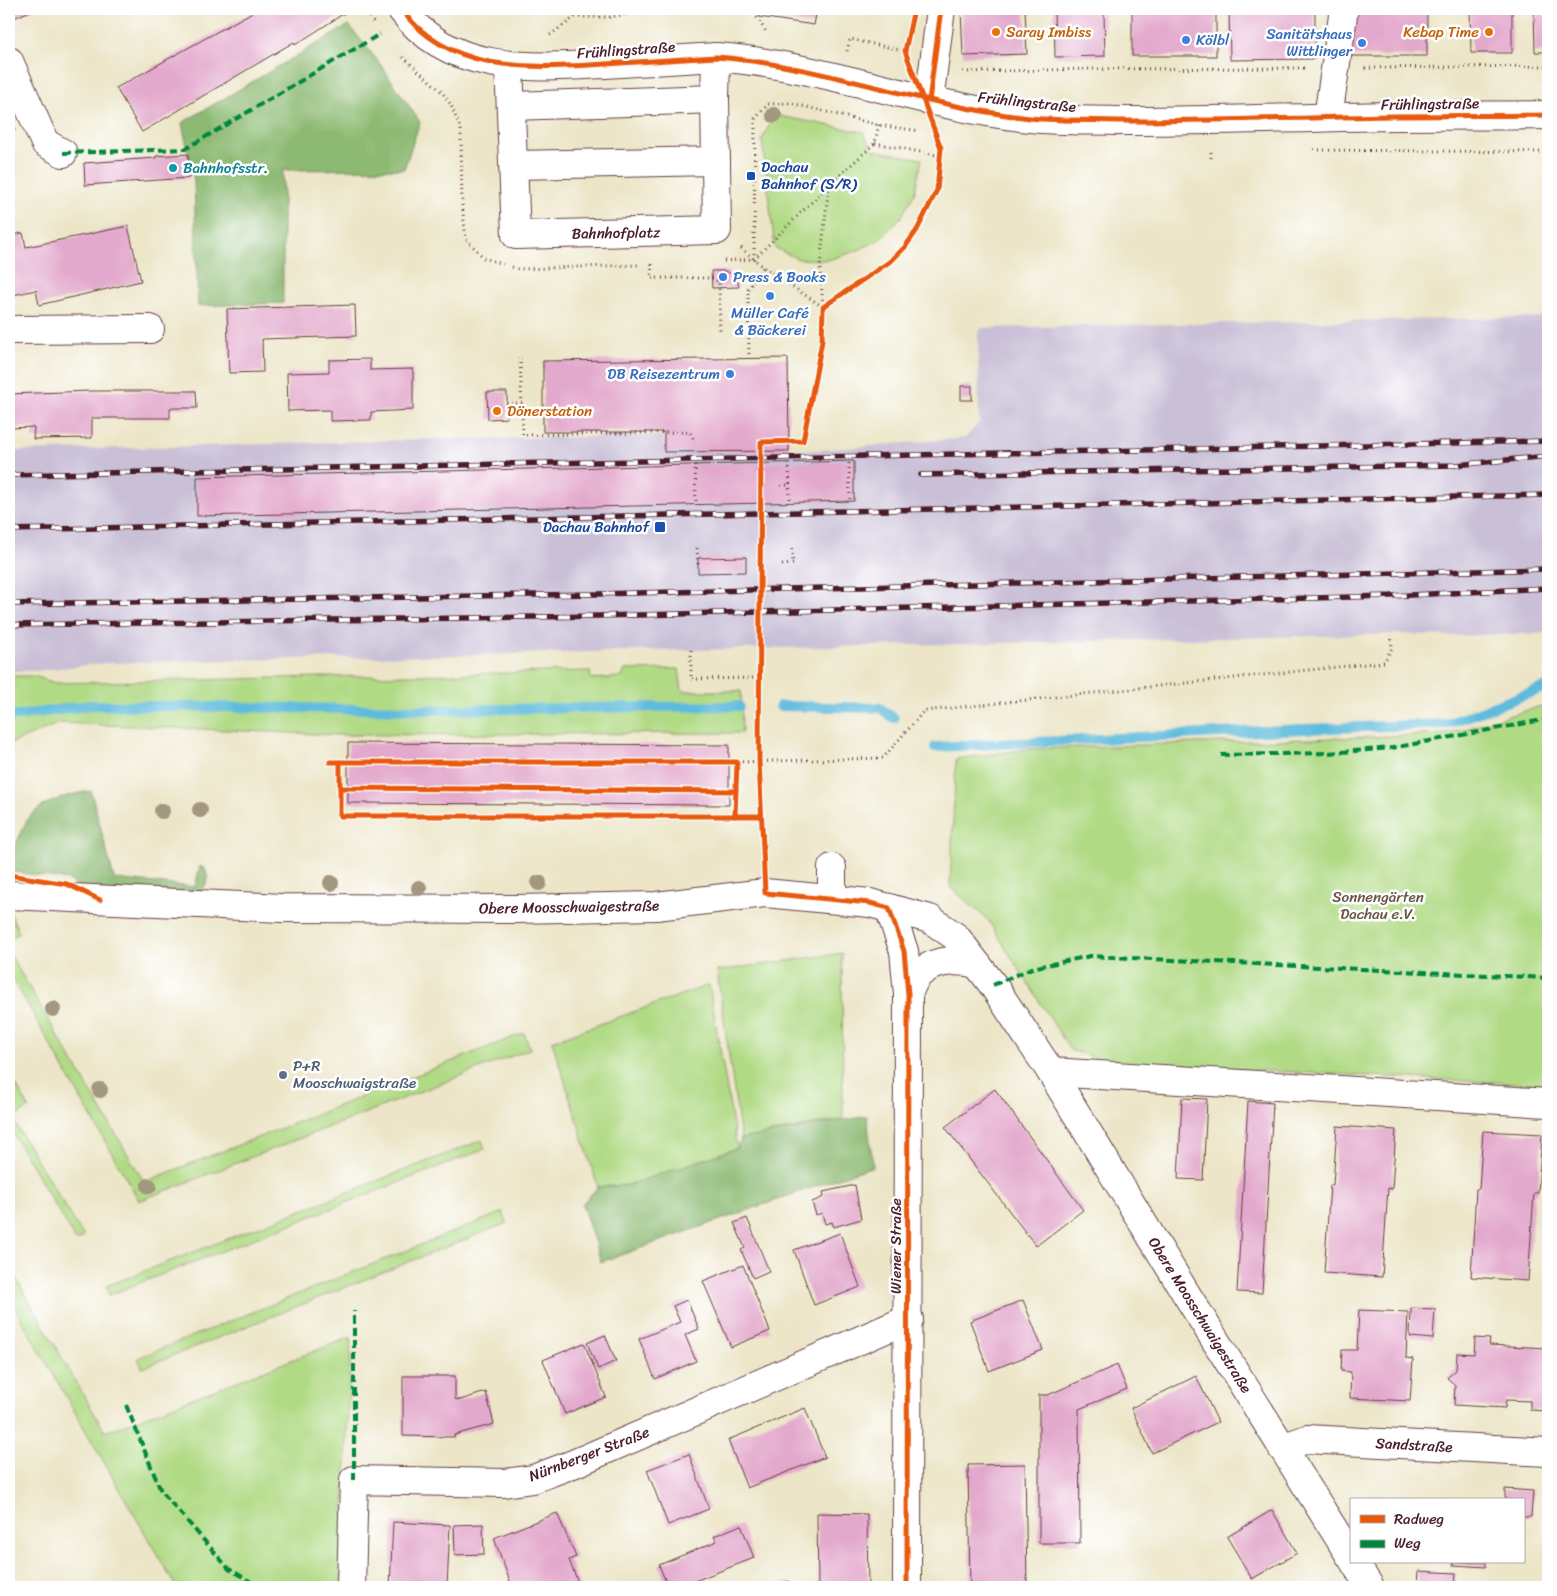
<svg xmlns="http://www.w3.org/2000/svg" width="1557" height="1596" font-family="Sriracha,sans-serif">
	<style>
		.industrial { fill: #c9bfd7 }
		.green { fill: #b1da85; stroke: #7e7c58 }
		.forest { fill: #8cba72; stroke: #6b6c4e }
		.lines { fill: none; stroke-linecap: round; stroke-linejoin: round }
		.stream { stroke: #5fbbdd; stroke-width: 10 }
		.building { fill: #e3a9cc }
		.minor-casing { stroke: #623d42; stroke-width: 30 }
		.path { stroke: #623d42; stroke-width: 3; stroke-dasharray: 1 4; stroke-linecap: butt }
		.minor { stroke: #fff; stroke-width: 28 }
		.rail-casing { stroke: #4a1f2b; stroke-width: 5.5 }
		.rail { stroke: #fff; stroke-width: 4; stroke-dasharray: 11; stroke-linecap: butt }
		.quiet { stroke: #00873e; stroke-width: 4; stroke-dasharray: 8 4; stroke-linecap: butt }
		.cycleway-casing { stroke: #fff; stroke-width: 8 }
		.cycleway { stroke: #e8590c; stroke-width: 5 }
		.tree { fill: #a49780 }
		.food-dot { fill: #e8710a; stroke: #fff; stroke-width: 2 }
		.shop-dot { fill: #3f7fe0; stroke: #fff; stroke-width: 2 }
		.culture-dot { fill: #0f9aa8; stroke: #fff; stroke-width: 2 }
		.transit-dot { fill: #1a4fb4; stroke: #fff; stroke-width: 2 }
		.service-dot { fill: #5c6f8a; stroke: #fff; stroke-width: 2 }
		.labels { text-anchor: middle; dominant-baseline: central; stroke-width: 5; stroke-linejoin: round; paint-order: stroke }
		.food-label { font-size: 15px; fill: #c56008; stroke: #fff; text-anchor: start }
		.shop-label { font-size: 15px; fill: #366cbe; stroke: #fff; text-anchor: end }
		.street-label { font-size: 15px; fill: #4a1f2b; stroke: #fff }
		.transit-label { font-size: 15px; fill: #164399; stroke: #fff; text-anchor: start }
		.culture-label { font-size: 15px; fill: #0d838f; stroke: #fff; text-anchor: start }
		.park-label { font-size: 15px; fill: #695746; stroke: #fff }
		.service-label { font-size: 15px; fill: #4e5e75; stroke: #fff; text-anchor: start }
	</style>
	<rect width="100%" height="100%" fill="#fff"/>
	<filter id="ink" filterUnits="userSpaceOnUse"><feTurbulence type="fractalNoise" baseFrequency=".02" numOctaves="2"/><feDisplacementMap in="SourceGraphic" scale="10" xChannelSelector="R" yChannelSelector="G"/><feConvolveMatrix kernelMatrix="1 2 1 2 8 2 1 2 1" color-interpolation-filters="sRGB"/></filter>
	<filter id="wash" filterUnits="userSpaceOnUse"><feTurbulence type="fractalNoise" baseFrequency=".0096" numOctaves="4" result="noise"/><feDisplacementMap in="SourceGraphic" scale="20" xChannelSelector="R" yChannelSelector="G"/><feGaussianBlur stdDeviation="1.12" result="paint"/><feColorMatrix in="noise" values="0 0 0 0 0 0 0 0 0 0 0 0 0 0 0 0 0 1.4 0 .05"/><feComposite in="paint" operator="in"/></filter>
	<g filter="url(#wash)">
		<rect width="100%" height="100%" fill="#ece5c7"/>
		<polygon class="industrial" points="1548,317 1548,633 1451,636 1406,634 106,663 34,671 9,671 9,450 19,451 444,439 663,436 664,451 821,450 965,438 979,423 978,333 982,328"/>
		<g class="green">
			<polygon points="774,115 863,132 873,150 922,159 914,195 901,217 879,240 856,251 828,260 798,259 775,248 762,140"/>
			<polygon points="679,669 682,691 741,691 742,733 339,735 60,723 9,744 9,676 34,676 55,683 590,671 591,679 622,677 625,670"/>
			<polygon points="1548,704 1548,1085 1114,1063 1070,1050 988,920 950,887 956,759 1029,749 1448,734"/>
			<polygon points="9,909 19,933 9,939"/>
			<polygon points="9,953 144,1182 524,1033 530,1049 139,1201 9,972"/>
			<polygon points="842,953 843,1119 741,1139 717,971"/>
			<polygon points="709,985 737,1148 628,1185 598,1187 552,1041"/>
			<polygon points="9,1072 29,1108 12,1119 84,1237 76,1241 9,1127"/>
			<polygon points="482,1140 485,1149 109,1295 106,1286"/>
			<polygon points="503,1212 507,1223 142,1368 138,1358"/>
			<polygon points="9,1266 105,1432 351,1337 341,1587 176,1587 9,1298"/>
		</g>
		<g class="forest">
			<polygon points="349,25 380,64 420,122 404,169 283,170 283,303 198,306 194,180 182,123"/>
			<path d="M91 791 114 879 195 887 200 866 205 869C209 878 208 884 201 891H87L68 880 9 871C9 861 12 854 16 845 20 835 24 824 30 816 45 800 71 794 91 791Z"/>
			<polygon points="867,1116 873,1166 601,1262 582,1204 598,1187 628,1185 737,1148 741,1139"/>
		</g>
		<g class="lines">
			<g class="stream">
				<polyline points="780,706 880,708 894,718"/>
				<polyline points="9,717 91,705 421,710 739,706"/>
				<polyline points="935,747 1303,729 1447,724 1543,688 1548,687"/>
			</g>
		</g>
		<g id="blocks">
			<g class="building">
				<polygon points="9,9 35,9 9,20"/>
				<polygon points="258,9 345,9 346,12 295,45 294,42 142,132 116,88"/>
				<polygon points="760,9 817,9 814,25 759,17"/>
				<polygon points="979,9 1025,9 1027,54 963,56 961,10"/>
				<polygon points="1054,9 1092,9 1092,13 1104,13 1105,56 1055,57"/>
				<rect x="1132" y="9" width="84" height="47"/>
				<polygon points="1229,9 1315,9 1315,59 1230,60"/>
				<polygon points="1352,9 1427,9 1427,56 1345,56"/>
				<polygon points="1470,9 1512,9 1512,53 1471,53"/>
				<polygon points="1543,9 1548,9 1548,52 1535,52 1534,10"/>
				<polygon points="9,115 15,130 9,133"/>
				<polygon points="188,154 189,178 85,185 84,163 156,158 156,156"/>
				<polygon points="128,226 141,281 39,305 36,290 9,296 9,236 23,233 26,247"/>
				<polygon points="711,271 726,271 731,274 737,280 739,287 712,288"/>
				<polygon points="355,305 356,336 262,339 263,372 229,373 227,309"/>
				<polygon points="788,358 789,451 664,452 664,432 543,432 543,361"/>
				<polygon points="370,359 370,370 413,369 413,410 371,412 371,420 330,421 330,410 288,411 287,373 329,372 329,360"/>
				<rect x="961" y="386" width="11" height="14"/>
				<polygon points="91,391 196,391 197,408 170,408 170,418 92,418 92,438 33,439 34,427 9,428 9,394"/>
				<polygon points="487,392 507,392 507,418 488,419"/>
				<polygon points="854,461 854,501 197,516 197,477"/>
				<polygon points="746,557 746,572 698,573 698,558"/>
				<polygon points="348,743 729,745 729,805 348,803"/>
				<polygon points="995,1089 1083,1210 1036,1246 945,1127"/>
				<polygon points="1182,1098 1207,1099 1203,1180 1178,1179"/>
				<polygon points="1248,1101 1273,1103 1262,1293 1237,1292"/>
				<polygon points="1337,1126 1396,1130 1392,1189 1388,1188 1382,1277 1324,1273 1330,1185 1333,1185"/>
				<polygon points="1483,1131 1542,1134 1538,1193 1534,1193 1528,1281 1471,1277 1476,1189 1479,1189"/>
				<polygon points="855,1185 861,1219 834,1227 832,1222 825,1224 822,1213 816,1215 812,1202 824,1197 823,1192"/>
				<polygon points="747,1218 769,1271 753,1278 741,1250 745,1248 734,1223"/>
				<polygon points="840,1233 860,1287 814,1305 794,1250"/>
				<polygon points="743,1265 770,1331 731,1347 703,1281"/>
				<polygon points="687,1300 699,1329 685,1335 696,1361 655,1379 639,1339 680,1322 673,1306"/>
				<polygon points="1023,1300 1043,1350 989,1371 970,1321"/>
				<polygon points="1411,1308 1435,1309 1433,1339 1410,1337"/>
				<polygon points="1359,1310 1408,1312 1406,1358 1413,1359 1410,1401 1350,1398 1351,1372 1341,1371 1342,1350 1357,1350"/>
				<polygon points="605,1335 616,1361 598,1369 587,1343"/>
				<polygon points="1475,1338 1490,1339 1489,1345 1548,1348 1548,1411 1530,1410 1530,1401 1506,1400 1505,1408 1454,1405 1455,1385 1447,1378 1456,1370 1457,1353 1474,1354"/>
				<polygon points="584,1343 606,1397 565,1414 543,1360"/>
				<polygon points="1117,1365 1127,1389 1079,1409 1080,1543 1039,1543 1039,1395 1048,1395"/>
				<polygon points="403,1376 455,1376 455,1399 460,1400 486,1392 494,1424 454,1435 455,1437 403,1436"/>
				<polygon points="1196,1376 1218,1422 1152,1453 1131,1408"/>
				<polygon points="805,1408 825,1457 747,1488 728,1440"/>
				<polygon points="689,1454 709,1509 668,1525 647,1470"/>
				<polygon points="1025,1464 1027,1587 970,1587 968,1465"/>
				<polygon points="1505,1489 1533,1491 1531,1517 1523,1517 1523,1500 1505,1500"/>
				<polygon points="1272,1510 1297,1553 1252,1579 1227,1537"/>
				<polygon points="557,1513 576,1557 569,1560 580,1587 512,1587 494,1538"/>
				<polygon points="817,1513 867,1514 868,1587 818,1587"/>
				<polygon points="393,1522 450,1525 447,1587 390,1587"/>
				<polygon points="483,1524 484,1554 455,1555 454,1525"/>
				<polygon points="741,1525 754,1558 679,1587 668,1587 659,1565 717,1541 714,1536"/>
				<polygon points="1547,1529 1548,1529 1548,1574 1545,1574"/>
				<polygon points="1454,1562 1486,1562 1486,1567 1453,1565"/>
				<polygon points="1418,1571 1456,1573 1455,1587 1420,1587 1420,1585 1417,1585"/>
				<polygon points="789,1581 790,1587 767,1587"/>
			</g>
		</g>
	</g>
	<g filter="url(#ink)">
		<use href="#blocks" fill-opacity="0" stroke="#623d42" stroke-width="1"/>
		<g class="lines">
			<g class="minor-casing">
				<g id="minor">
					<path d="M401 9C450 75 533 68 605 64 642 62 679 59 716 57 823 65 924 107 1030 118 1061 121 1092 120 1123 121 1186 121 1249 119 1312 118 1391 115 1470 116 1548 115"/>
					<polyline points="9,61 45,143 63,153"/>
					<polyline points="509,65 516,235 717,230 715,99 716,57"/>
					<polyline points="929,101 941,9"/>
					<polyline points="512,106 715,99"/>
					<polyline points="1328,117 1344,9"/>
					<polyline points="514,165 716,161"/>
					<polyline points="9,330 150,329"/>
					<polyline points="832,868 832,899"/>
					<polyline points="9,895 282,908 517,909 656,906 765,893 870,903 930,919 956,937 993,985 1051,1072 1185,1292 1351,1557"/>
					<polyline points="889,908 904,951 908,994 907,1587"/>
					<path d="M908 994C911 988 913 981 917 976 933 959 956 959 977 964"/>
					<polyline points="1051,1072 1548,1103"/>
					<polyline points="1282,1448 1307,1439 1548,1452"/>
					<polyline points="1354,1562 1370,1587"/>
					<polyline points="351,1587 354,1480 504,1483 533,1479 573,1464 909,1319"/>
				</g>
			</g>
			<g class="path">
				<polyline points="364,9 373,22"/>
				<polyline points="751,9 767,33"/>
				<polyline points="550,35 575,17 610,17 658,9 669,9"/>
				<polyline points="847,51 850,39 905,51"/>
				<polyline points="403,57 442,92 451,105 461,130 462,204 466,239 484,258 503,264"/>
				<polyline points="1365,68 1548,66"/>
				<polyline points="963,72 1085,69 1307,68"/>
				<polyline points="875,143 941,156"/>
				<polyline points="1314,150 1548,152"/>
				<polyline points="1211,158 1211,150"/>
				<polyline points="829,185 875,143 879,123"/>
				<polyline points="741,248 763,267 823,307"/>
				<polyline points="754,259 755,119 768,104 791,103 878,125 920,131"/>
				<polyline points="724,261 754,259 829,185 820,265 823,307"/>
				<polyline points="652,264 651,278 713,278 719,282 720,331"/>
				<polyline points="512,267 518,269 638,265"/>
				<polyline points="822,341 823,307 892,260 905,247 917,230"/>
				<polyline points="520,358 523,435 690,432 695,442"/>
				<polyline points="749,359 748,289 763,267"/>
				<polyline points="506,404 522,403"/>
				<polyline points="789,463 790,502"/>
				<polyline points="849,463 850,502"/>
				<polyline points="695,465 696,504"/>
				<polyline points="781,485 790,485"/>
				<polyline points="697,548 698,566"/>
				<polyline points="782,565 793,564 792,547"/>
				<polyline points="691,650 691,679 758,678"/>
				<polyline points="758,670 759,760 764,865"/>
				<polyline points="737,762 883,758 924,711 1384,662 1392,648 1391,635"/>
			</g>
			<use href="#minor" class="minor"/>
			<g class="rail-casing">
				<g id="rail">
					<polyline points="9,475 1548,441"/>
					<polyline points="921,475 1456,465 1548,456"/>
					<polyline points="9,530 1548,495"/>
					<polyline points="9,604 596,594 1548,569"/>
					<polyline points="9,625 598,616 1391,596 1548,588"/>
				</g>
			</g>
			<use href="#rail" class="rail"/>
			<g class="quiet">
				<polyline points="63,153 185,149 380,34"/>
				<polyline points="1221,755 1329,753 1392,748 1548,719"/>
				<polyline points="993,985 1032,968 1090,956 1548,978"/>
				<polyline points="126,1405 161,1491 229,1569 260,1587"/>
				<polyline points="354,1480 354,1311"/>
			</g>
			<g class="cycleway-casing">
				<g id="cycleway">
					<path d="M401 9C450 75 533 68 605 64 642 62 679 59 716 57 823 65 924 107 1030 118 1061 121 1092 120 1123 121 1186 121 1249 119 1312 118 1391 115 1470 116 1548 115"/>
					<polyline points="929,101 941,9"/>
					<polyline points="330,762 737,762 735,816"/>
					<polyline points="340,762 340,816 761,816"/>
					<polyline points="340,788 736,791"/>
					<polyline points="9,875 67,884 100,900"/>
					<polyline points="907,1587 908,994 904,951 889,908 870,903 765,893 759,760 761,442 803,441 822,341 823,307 892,260 905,247 917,230 937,190 941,148 905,51 914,9"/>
				</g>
			</g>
			<use href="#cycleway" class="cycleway"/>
		</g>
		<g class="tree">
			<circle cx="774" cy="115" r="8"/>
			<circle cx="200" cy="810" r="8"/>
			<circle cx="162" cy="811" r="8"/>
			<circle cx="331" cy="883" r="8"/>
			<circle cx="539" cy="883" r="8"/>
			<circle cx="419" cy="888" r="8"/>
			<circle cx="53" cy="1009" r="8"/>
			<circle cx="100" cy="1090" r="8"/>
			<circle cx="149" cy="1186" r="8"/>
		</g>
	</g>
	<g class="food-dot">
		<circle cx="996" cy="32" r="5"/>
		<circle cx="1489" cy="32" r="5"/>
		<circle cx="497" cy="411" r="5"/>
	</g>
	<g class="shop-dot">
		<circle cx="1186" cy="40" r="5"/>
		<circle cx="1362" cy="43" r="5"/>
		<circle cx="723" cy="277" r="5"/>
		<circle cx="770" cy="296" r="5"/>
		<circle cx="730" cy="374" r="5"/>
	</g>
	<circle class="culture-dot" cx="173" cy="168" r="5"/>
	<g class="transit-dot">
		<rect x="746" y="171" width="10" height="10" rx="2.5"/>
		<rect x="654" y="521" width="12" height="12" rx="2.5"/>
	</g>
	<circle class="service-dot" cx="283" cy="1075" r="5"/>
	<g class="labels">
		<g class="food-label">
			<text x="1006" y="32">Saray Imbiss</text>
			<text x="1479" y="32" text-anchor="end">Kebap Time</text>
			<text x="507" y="411">Dönerstation</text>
		</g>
		<g class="shop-label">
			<text x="1352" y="34">Sanitätshaus<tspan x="1352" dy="17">Wittlinger</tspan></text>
			<text x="1196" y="40" text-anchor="start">Kölbl</text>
			<text x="733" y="277" text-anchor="start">Press &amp; Books</text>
			<text x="770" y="313" text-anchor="middle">Müller Café<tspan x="770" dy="17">&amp; Bäckerei</tspan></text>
			<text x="720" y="374">DB Reisezentrum</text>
		</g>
		<g class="street-label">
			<text transform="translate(626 50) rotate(-4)">Frühlingstraße</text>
			<text transform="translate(1027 102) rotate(6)">Frühlingstraße</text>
			<text transform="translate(1430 104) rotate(-1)">Frühlingstraße</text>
			<text transform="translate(616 233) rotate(-1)">Bahnhofplatz</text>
			<text transform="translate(569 907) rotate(-1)">Obere Moosschwaigestraße</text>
			<text transform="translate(896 1246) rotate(-90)">Wiener Straße</text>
			<text transform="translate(1200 1315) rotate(58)">Obere Moosschwaigestraße</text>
			<text transform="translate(1414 1445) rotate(3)">Sandstraße</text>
			<text transform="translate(589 1454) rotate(-21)">Nürnberger Straße</text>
		</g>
		<g class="transit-label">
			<text x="761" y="167">Dachau<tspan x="761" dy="17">Bahnhof (S/R)</tspan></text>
			<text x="649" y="527" text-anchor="end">Dachau Bahnhof</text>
		</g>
		<g class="culture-label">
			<text x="183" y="168">Bahnhofsstr.</text>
		</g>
		<g class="park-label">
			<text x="1378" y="897">Sonnengärten<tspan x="1378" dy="17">Dachau e.V.</tspan></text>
		</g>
		<g class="service-label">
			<text x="293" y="1066">P+R<tspan x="293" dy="17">Mooschwaigstraße</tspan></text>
		</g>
	</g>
	<rect width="1557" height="1596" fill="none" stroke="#fff" stroke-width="30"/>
	<rect x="1350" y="1498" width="175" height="65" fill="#ffffff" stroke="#b7a5aa"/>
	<rect x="1360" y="1515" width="25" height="8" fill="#e8590c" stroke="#b7a5aa"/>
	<text x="1394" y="1524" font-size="15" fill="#4a1f2b">Radweg</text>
	<rect x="1360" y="1540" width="25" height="8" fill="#00873e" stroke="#b7a5aa"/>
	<text x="1394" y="1548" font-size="15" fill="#4a1f2b">Weg</text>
</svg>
